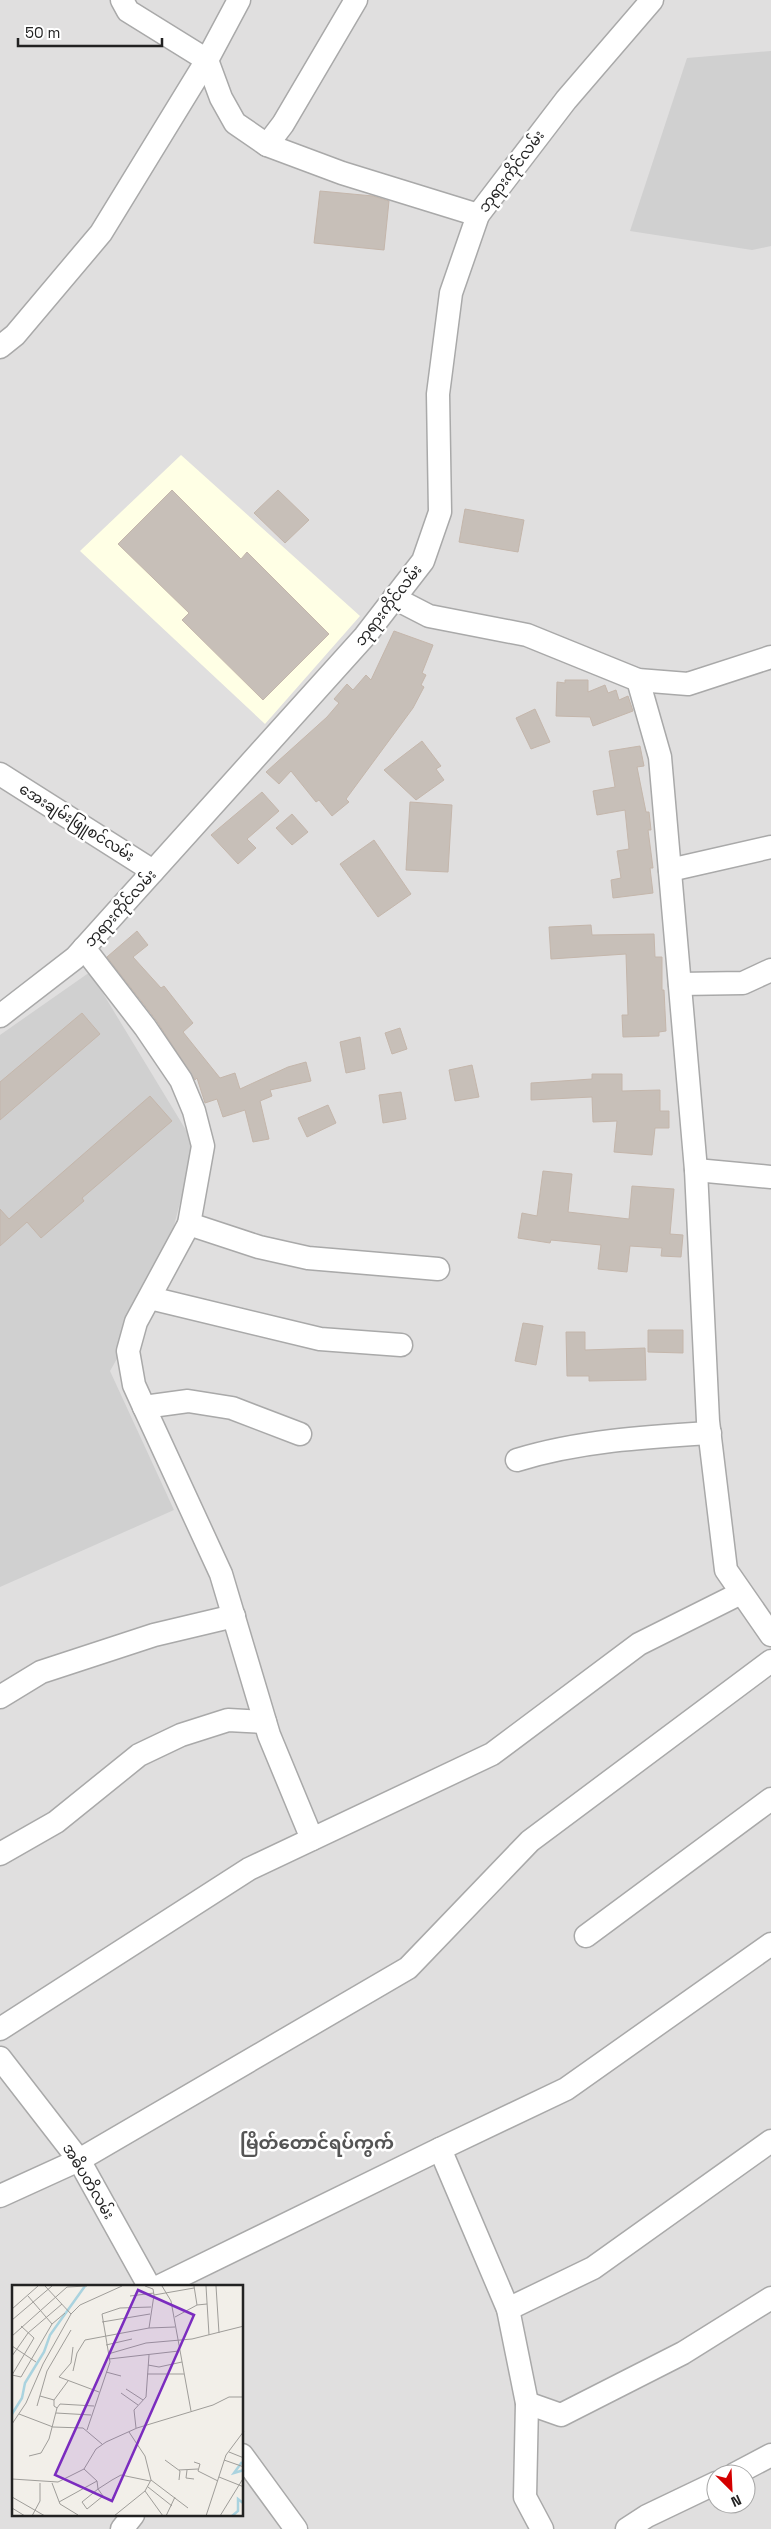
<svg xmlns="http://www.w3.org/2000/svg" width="771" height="2529" font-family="'Space Grotesk','Noto Sans Myanmar',sans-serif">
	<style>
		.residential { fill: #e0dfdf; fill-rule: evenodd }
		.education { fill: #ffffe5 }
		.religious { fill: #d0d0d0 }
		.building { fill: #c7bfb8; stroke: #c4b6ab }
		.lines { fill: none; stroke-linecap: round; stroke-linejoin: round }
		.minor-casing { stroke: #a9a9a9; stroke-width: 25 }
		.minor { stroke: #fff; stroke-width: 22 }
		.labels { text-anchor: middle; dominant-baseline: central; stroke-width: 5; stroke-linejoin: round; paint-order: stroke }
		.street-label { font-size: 15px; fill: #222; stroke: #fff }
		.quarter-label { font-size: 18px; font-weight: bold; fill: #555; stroke: #fff }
		.inset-river { fill: none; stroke: #aad3df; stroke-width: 2.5 }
		.inset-road { fill: none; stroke: #9f9d99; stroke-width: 1 }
		.view { fill: #7b2cbf; fill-opacity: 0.15; stroke: #7b2cbf; stroke-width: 2.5 }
		.inset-edge { fill: none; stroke: #222; stroke-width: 2.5 }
	</style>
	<rect width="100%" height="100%" fill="#f2efe9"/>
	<path class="residential" d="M0 0H771V2529H0ZM14 2286H242V2515H14ZM716 2474H746V2504H716Z"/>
	<polygon class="education" points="181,455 360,616 265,724 80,551"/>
	<g class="religious">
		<polygon points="771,51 771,246 752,250 630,231 687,58"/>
		<polygon points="90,972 195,1145 158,1287 110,1371 174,1510 0,1587 0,1035"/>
	</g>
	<g class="building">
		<polygon points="320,191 373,196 389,201 384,250 314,243"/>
		<polygon points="172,490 241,559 247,552 329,634 263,700 182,620 189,613 118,544"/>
		<polygon points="278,490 309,520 285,543 254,513"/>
		<polygon points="465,509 524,520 518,552 459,542"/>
		<polygon points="394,631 433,645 422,673 426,675 421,685 424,687 413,708 346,799 349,802 332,816 319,800 316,802 291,771 279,784 266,772 327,717 339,703 334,699 347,684 353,690 366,675 371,680"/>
		<polygon points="565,680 588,680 588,692 605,685 608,693 616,690 619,700 628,696 633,711 593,726 590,717 556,716 557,682 565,683"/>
		<polygon points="535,709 550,742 531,749 516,718"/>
		<polygon points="422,741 441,766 436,769 444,780 416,800 384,770"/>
		<polygon points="640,746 644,766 637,767 646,812 649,812 651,830 648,830 653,868 650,868 653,893 613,898 611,880 621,878 617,851 629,849 625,810 597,815 593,791 615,787 609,751"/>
		<polygon points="262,792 279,811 247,839 256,848 238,864 211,835"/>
		<polygon points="410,802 452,805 448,872 406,870"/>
		<polygon points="292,814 308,832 292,845 276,828"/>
		<polygon points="374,840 411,894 378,917 340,864"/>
		<polygon points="591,925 592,935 654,934 655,957 662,957 662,990 664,990 666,1031 659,1032 659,1036 623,1037 622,1015 628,1015 626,954 551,959 549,927"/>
		<polygon points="137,931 148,945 133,957 161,988 164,986 193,1023 183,1032 220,1078 235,1073 240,1089 288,1067 306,1062 311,1081 270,1090 272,1096 260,1101 269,1139 253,1142 245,1110 223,1117 217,1099 205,1103 197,1078 195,1080 156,1020 107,957"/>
		<polygon points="82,1013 100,1034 0,1120 0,1082"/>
		<polygon points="400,1028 407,1049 392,1054 385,1033"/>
		<polygon points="360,1037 365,1069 346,1073 340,1042"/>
		<polygon points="472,1065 479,1097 455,1101 449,1070"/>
		<polygon points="592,1074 622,1074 622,1091 660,1090 660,1111 669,1111 669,1128 655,1128 652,1155 614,1152 617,1121 593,1122 592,1097 531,1100 531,1083 592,1079"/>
		<polygon points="401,1092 406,1119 383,1123 379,1095"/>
		<polygon points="150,1096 172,1121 82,1198 84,1201 41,1238 27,1222 0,1246 0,1209 9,1219"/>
		<polygon points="328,1105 336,1123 307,1137 298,1118"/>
		<polygon points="543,1171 572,1174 568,1212 629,1219 632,1186 674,1189 670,1234 683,1235 681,1257 661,1256 662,1248 630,1246 627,1272 598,1269 601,1245 551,1240 550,1243 518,1238 522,1213 537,1216"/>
		<polygon points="523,1323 543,1326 536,1365 515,1361"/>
		<polygon points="648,1330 683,1330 683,1353 648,1352"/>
		<polygon points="566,1332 585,1332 585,1350 645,1348 646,1380 589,1381 589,1376 567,1376"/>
	</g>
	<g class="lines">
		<g class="minor-casing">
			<g id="minor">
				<polyline points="122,0 128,11 207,60 221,98 235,123 267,145 342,173 478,215"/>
				<polyline points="267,145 283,124 356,0"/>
				<polyline points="0,347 15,335 101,233 207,60 239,0"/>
				<polyline points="394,598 429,616 527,635 638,680 688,684 771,657"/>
				<polyline points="638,680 660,757 696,1170 708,1421 726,1570 771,1635"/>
				<polyline points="0,774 153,871"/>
				<polyline points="670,870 771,847"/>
				<polyline points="84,948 145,1027 181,1080 194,1111 203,1146 189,1224 136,1322 128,1351 134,1385 144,1407 221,1574 269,1735 312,1839"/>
				<polyline points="680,984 743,983 771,970"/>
				<polyline points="0,1016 75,958 365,636 423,561 440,512 438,394 451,293 478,215 566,100 652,0"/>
				<polyline points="696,1170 771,1177"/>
				<polyline points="189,1224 259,1247 308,1258 438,1269"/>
				<polyline points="150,1298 320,1339 401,1345"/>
				<polyline points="144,1407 188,1401 232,1408 300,1434"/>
				<path d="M517 1460C579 1441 645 1437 710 1433"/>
				<polyline points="0,1697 41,1672 154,1635 234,1616"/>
				<polyline points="0,1854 56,1822 139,1755 181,1735 228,1720 265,1722"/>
				<polyline points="586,1936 771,1799"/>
				<polyline points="0,2029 249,1869 492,1754 639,1644 741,1593"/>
				<polyline points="0,2058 79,2160 149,2286"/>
				<polyline points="0,2196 79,2160 408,1968 530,1841 771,1661"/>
				<polyline points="160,2286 440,2149"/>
				<polyline points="508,2309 593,2268 771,2141"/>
				<polyline points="527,2403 561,2415 683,2353 771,2298"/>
				<polyline points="242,2455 296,2529"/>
				<polyline points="735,2474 771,2455"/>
				<polyline points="122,2529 133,2515"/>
				<polyline points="542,2529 525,2497 527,2403 508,2309 440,2149 566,2089 771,1944"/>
				<polyline points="627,2529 647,2516 716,2483"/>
			</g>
		</g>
		<use href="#minor" class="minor"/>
	</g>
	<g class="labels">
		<g class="street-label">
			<text transform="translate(511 171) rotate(-53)">ဘုရားကိုင်လမ်း</text>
			<text transform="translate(388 605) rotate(-52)">ဘုရားကိုင်လမ်း</text>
			<text transform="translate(77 822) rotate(32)">အေးချမ်းဖြူစင်လမ်း</text>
			<text transform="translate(120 908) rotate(-48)">ဘုရားကိုင်လမ်း</text>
			<text transform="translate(89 2181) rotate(59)">အဓိပတိလမ်း</text>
		</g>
		<g class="quarter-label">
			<text x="317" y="2142">မြိတ်တောင်ရပ်ကွက်</text>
		</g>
	</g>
	<g transform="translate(12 2285)">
		<rect width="231" height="231" fill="#f2efe9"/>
		<path class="inset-river" d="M0 129 10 113 13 98 32 67 38 50 73 1M230 177 222 188 232 185M220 231 226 226V214L231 218"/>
		<path class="inset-road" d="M33 1 59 29 68 20 110 1M150 1 159 16 179 126M182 1 185 20M194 1 197 50M204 1 207 48M142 10 182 3M16 11 40 39M118 11 142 8M0 24 26 1M163 32 185 20 195 19M0 35 40 1M90 37 138 29M137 43 163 42M0 51 55 2 75 1M94 60 120 54M0 61 24 77M61 62 59 78 47 92 87 107M96 69 134 58 180 54 232 41M0 71 16 48 50 19M97 74 167 66M136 80 147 82 170 77M61 86 65 68 73 55 137 43 142 10 141 4 133 1M94 87 109 91M135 89H172M0 90 9 92 40 39 53 28M0 90 22 53 9 41M114 104 131 115M109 108 126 120M42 115 56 96M25 121 35 86 59 45M45 123 48 119 82 121M44 128 79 130M7 129 41 142 71 143 90 159M0 139 14 118 31 79 59 29M124 143 122 125 134 112 137 70M75 145 98 77 90 29 108 23 139 22M217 167 232 173M17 171 29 168 37 154 45 123 42 121V115L28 111M153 175 168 186 167 195M212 175 232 182M182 177 188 179 186 186 206 196M72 184 85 196 86 204 91 211 75 224 70 217 86 204 100 195 109 190 138 196M167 185 186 184M175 185 174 193 182 194M207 192 232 202M0 194 46 197 72 184 84 164 94 157 125 143 201 120 217 112H232M139 195 176 223M40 198 48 219 66 230M136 202 160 221M133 206 151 231M0 212 33 231M47 217 85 196M0 223 13 231M20 231 28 216V198M102 231 133 206 139 195 133 171 117 147M154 231 163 212M194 231 214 170 232 146M208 231 232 192"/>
		<path class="view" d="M126 5 182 30 100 216 43 190Z"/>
		<rect width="231" height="231" class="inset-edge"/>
	</g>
	<g transform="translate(731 2489) rotate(156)"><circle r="24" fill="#ffffff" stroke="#a7a7a7"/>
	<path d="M0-4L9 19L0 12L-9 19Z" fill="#d40000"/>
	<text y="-8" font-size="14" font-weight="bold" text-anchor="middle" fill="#222222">N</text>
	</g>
	<path d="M18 38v8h144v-8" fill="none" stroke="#222222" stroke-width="2.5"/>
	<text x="25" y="38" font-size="15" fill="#222222" stroke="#ffffff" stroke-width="4" paint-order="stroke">50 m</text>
</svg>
